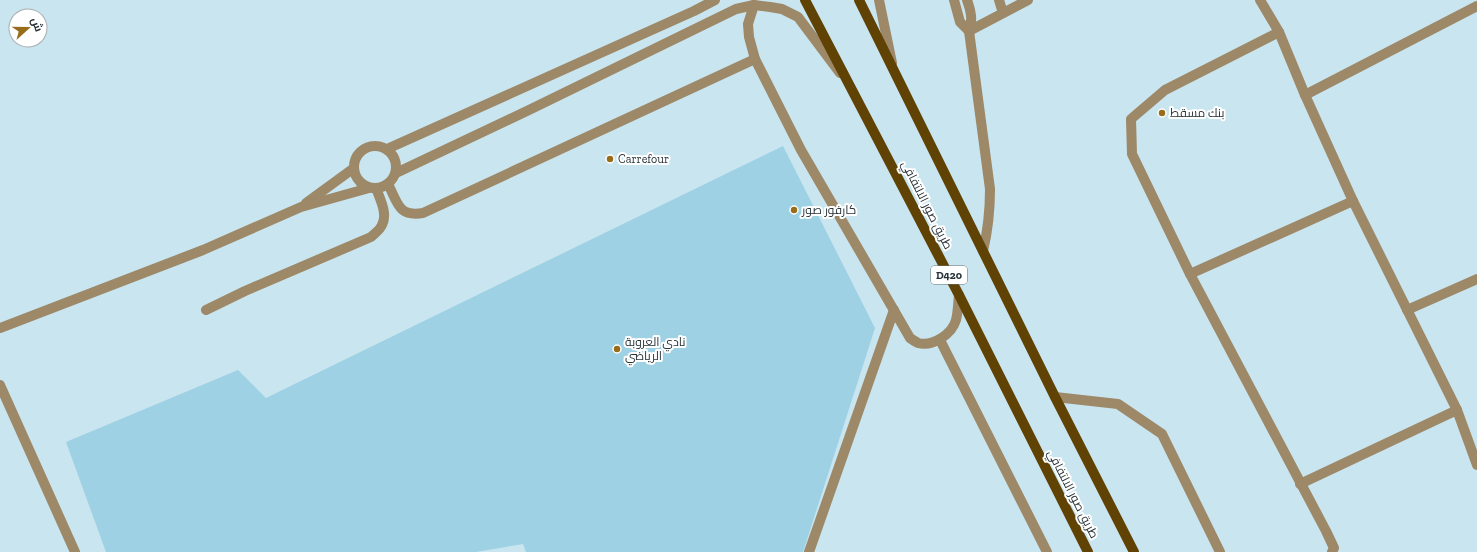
<svg xmlns="http://www.w3.org/2000/svg" width="1477" height="552" font-family="'Zilla Slab',Cairo,serif">
	<style>
		.building { fill: #9ed1e3 }
		.lines { fill: none; stroke-linecap: round; stroke-linejoin: round }
		.minor { stroke: #9d8867; stroke-width: 10 }
		.major { stroke: #5f4204; stroke-width: 10 }
		.poi-dot { fill: #976d19; stroke: #fff; stroke-width: 1.5 }
		.labels { text-anchor: middle; dominant-baseline: central; stroke-width: 4; stroke-linejoin: round; paint-order: stroke }
		.shield { fill: #fff; stroke: #687074; stroke-width: 1 }
		.shield-label { font-size: 11px; font-weight: bold; fill: #283338 }
		.poi-label { font-size: 12px; fill: #283338; stroke: #fff; text-anchor: start }
		.street-label { font-size: 12px; fill: #283338; stroke: #fff }
	</style>
	<rect width="100%" height="100%" fill="#c8e5f0"/>
	<polygon class="building" points="783,146 875,328 803,552 526,552 523,544 476,552 106,552 66,442 238,370 266,398"/>
	<g class="lines">
		<g class="minor">
			<polyline points="879,0 892,63"/>
			<polyline points="954,0 960,22 969,31"/>
			<path d="M967 0C971 11 973 20 969 31L990 189C990 211 988 230 983 251"/>
			<polyline points="999,0 1003,13"/>
			<polyline points="1260,0 1279,32 1305,95 1353,201 1457,410 1477,465"/>
			<path d="M754 5 748 24 749 37 755 59 801 150 910 338C913 340 916 342 918 343 933 347 952 334 956 320 958 313 958 303 959 295"/>
			<polyline points="969,31 1028,0"/>
			<polyline points="1279,32 1165,90 1131,119 1132,154 1190,274 1326,531 1334,548 1332,552"/>
			<polyline points="1305,95 1477,6"/>
			<circle cx="375" cy="167" r="21"/>
			<polyline points="387,149 694,11 715,0"/>
			<polyline points="396,173 529,110 736,9 754,5 770,7 782,9 798,17 840,73"/>
			<path d="M388 184C398 203 398 217 423 213L755 59"/>
			<polyline points="306,203 354,168"/>
			<polyline points="1190,274 1353,201"/>
			<path d="M206 310 245 291 371 237C375 233 380 230 382 225 388 214 380 199 376 188"/>
			<polyline points="1407,310 1477,279"/>
			<polyline points="0,328 203,250 301,207 369,188"/>
			<polyline points="940,340 1047,552"/>
			<polyline points="0,385 75,552"/>
			<polyline points="1055,397 1118,404 1162,434 1220,552"/>
			<polyline points="1300,484 1457,410"/>
			<polyline points="809,552 894,310"/>
		</g>
		<g class="major">
			<polyline points="805,0 959,295 1088,552"/>
			<polyline points="859,0 1055,397 1134,552"/>
		</g>
	</g>
	<g class="poi-dot">
		<circle cx="1162" cy="113" r="4"/>
		<circle cx="610" cy="159" r="4"/>
		<circle cx="794" cy="210" r="4"/>
		<circle cx="617" cy="349" r="4"/>
	</g>
	<g class="labels">
		<rect class="shield" x="931" y="266" width="36" height="18" rx="3"/>
		<g class="shield-label">
			<text x="949" y="275">D420</text>
		</g>
		<g class="poi-label">
			<text x="1170" y="113">بنك مسقط</text>
			<text x="618" y="159">Carrefour</text>
			<text x="802" y="210">كارفور صور</text>
			<text x="625" y="342">نادي العروبة<tspan x="625" dy="14">الرياضي</tspan></text>
		</g>
		<g class="street-label">
			<text transform="translate(927 205) rotate(63)">طريق صور الالتفافي</text>
			<text transform="translate(1073 494) rotate(63)">طريق صور الالتفافي</text>
		</g>
	</g>
	<g transform="translate(28 28) rotate(69)"><circle r="19" fill="#ffffff" stroke="#a9adaf"/>
	<path d="M0-3L7 15L0 10L-7 15Z" fill="#976d19"/>
	<text y="-6" font-size="11" font-weight="bold" text-anchor="middle" fill="#283338">ش</text>
	</g>
</svg>
